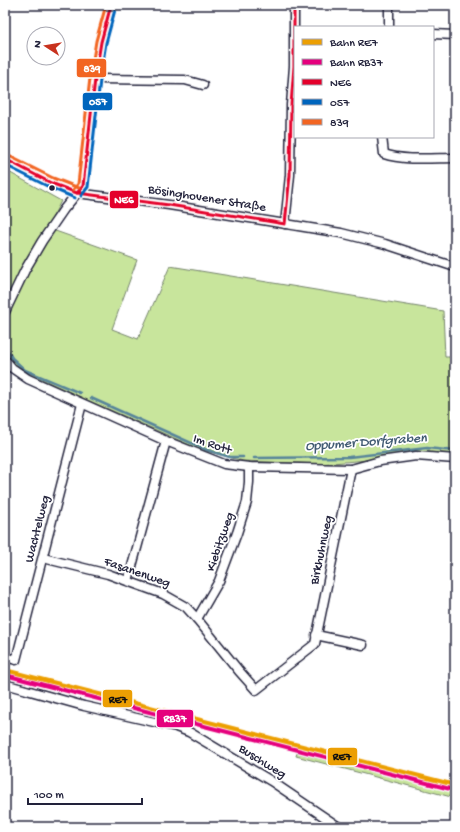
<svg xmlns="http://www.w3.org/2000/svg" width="460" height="832" font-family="'Gochi Hand',sans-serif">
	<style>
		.green { fill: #c8e59c; stroke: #75846c }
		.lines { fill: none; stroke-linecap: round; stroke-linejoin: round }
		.stream { stroke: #57849a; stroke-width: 2.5 }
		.minor-casing { stroke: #22223b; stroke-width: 11 }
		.minor { stroke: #fff; stroke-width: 8 }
		.bus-1-casing { stroke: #fff; stroke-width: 6 }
		.bus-2-casing { stroke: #fff; stroke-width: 6 }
		.bus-3-casing { stroke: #fff; stroke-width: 6 }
		.bus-1 { stroke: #e4002b; stroke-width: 3 }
		.bus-2 { stroke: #0065bd; stroke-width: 3 }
		.bus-3 { stroke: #f26522; stroke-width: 3 }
		.rail-1-casing { stroke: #fff; stroke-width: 7 }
		.rail-2-casing { stroke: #fff; stroke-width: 7 }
		.rail-1 { stroke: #ec9f03; stroke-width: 4 }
		.rail-2 { stroke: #e5007d; stroke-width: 4 }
		.bus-dot { fill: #22223b; stroke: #fff; stroke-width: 1.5 }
		.labels { text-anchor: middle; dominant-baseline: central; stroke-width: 3.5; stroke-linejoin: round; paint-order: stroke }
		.street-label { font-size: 13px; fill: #22223b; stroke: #fff }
		.water-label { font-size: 14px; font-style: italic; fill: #415b73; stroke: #fff }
		.line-badge { stroke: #fff; stroke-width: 1.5 }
		.badge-label { font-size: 11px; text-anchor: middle; font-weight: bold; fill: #fff }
		.pale-badge-label { font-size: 11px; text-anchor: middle; font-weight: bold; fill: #111 }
	</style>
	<rect width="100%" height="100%" fill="#fff"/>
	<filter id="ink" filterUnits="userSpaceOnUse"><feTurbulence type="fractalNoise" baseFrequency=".025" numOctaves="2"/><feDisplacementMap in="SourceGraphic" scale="8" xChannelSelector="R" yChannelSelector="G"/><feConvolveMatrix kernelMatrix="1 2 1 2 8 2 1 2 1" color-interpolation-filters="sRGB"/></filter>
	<g filter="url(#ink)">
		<g class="green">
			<polygon points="5,170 61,201 47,228 137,260 112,329 138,339 170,266 443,311 445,357 455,357 455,454 415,451 368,460 320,464 243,461 199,449 83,398 18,368 5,357"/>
			<polygon points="297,753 455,793 455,798 296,756"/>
		</g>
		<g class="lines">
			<g class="stream">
				<polyline points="5,346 12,358 25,370 80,393"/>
				<polyline points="91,398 207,450 230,457 243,457"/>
				<polyline points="254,458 349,457 427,448 455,451"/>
			</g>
			<g class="minor-casing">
				<g id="minor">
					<polyline points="389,27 389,5"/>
					<polyline points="433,34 455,35"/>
					<polyline points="95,79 185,80 203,85"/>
					<path d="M382 137 384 154C404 161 434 158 455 158"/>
					<polyline points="5,159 51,183 77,193 169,205 341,233 385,244 455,267"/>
					<polyline points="285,224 290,175 291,105 294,66 294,5"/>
					<polyline points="5,312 25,270 42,241 64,209 83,186 95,79 101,42 111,5"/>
					<polyline points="5,360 12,368 28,379 166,441 224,464 249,467 351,469 380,461 416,456 455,459"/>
					<polyline points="43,558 108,574 163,594 186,607 197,619 239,671 256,690 315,644 351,469"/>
					<polyline points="128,581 166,441"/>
					<polyline points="197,619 219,581 237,533 247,502 249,482 249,467"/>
					<polyline points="316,635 363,645"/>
					<polyline points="5,657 16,660 82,404"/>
					<polyline points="5,684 84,706 176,727 189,732 271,781 339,827"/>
				</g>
			</g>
			<use href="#minor" class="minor"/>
			<g class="bus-1-casing">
				<g id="bus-1">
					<polyline points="5,159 51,183 77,193 169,205 285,224 290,175 291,105 294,66 294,5"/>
					<polyline points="77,193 83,186 95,79 101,42 111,5"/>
				</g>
			</g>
			<g class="bus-2-casing">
				<g id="bus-2">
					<polyline points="5,165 49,187 75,198"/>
					<polyline points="81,196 88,187 100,80 106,43 116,6"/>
				</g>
			</g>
			<g class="bus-3-casing">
				<g id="bus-3">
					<polyline points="7,155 53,178 79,188"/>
					<polyline points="73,190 78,184 90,78 96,41 106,5"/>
				</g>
			</g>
			<use href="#bus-1" class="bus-1"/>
			<use href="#bus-2" class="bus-2"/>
			<use href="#bus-3" class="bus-3"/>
			<g class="rail-1-casing">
				<polyline id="rail-1" points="5,670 455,785"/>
			</g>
			<g class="rail-2-casing">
				<polyline id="rail-2" points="5,675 454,790"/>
			</g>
			<use href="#rail-1" class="rail-1"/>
			<use href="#rail-2" class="rail-2"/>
		</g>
	</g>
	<circle class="bus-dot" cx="52" cy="188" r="3.5"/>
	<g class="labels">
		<g class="street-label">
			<text transform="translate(207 199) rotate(9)">Bösinghovener Straße</text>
			<text transform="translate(212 445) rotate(19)">Im Rott</text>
			<text transform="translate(38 529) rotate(-76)">Wachtelweg</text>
			<text transform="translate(221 542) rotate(-71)">Kiebitzweg</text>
			<text transform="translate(322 550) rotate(-78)">Birkhuhnweg</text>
			<text transform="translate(137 573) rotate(19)">Fasanenweg</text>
			<text transform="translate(262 762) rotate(32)">Buschweg</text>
		</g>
		<g class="water-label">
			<text transform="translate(366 443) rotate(-4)">Oppumer Dorfgraben</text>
		</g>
	</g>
	<g class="line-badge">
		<rect x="76" y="58" width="31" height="20" rx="4" fill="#f26522"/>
		<rect x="82" y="92" width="31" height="19" rx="4" fill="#0065bd"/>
		<rect x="109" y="190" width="30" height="19" rx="4" fill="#e4002b"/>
		<rect x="102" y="689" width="31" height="19" rx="4" fill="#ec9f03"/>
		<rect x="156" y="709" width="38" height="19" rx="4" fill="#e5007d"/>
		<rect x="327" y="747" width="31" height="19" rx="4" fill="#ec9f03"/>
	</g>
	<g class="badge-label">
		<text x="92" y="72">839</text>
		<text x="98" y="105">057</text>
		<text x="124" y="203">NE6</text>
		<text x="175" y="722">RB37</text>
	</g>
	<g class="pale-badge-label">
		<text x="118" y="703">RE7</text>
		<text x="342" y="760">RE7</text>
	</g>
	<rect width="460" height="832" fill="none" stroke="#fff" stroke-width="20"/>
	<rect x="10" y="10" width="440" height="812" fill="none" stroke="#22223b" stroke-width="1.5" filter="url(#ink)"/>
	<rect x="294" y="26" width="140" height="112" fill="#ffffff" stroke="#a7a7b1"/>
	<rect x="302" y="39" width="20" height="6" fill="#ec9f03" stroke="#a7a7b1"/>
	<text x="330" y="46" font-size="12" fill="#22223b">Bahn RE7</text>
	<rect x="302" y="59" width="20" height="6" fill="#e5007d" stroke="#a7a7b1"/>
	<text x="330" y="66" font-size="12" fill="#22223b">Bahn RB37</text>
	<rect x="302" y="79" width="20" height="6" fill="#e4002b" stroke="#a7a7b1"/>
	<text x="330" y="86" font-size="12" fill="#22223b">NE6</text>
	<rect x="302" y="99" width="20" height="6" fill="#0065bd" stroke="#a7a7b1"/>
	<text x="330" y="106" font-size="12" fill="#22223b">057</text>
	<rect x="302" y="119" width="20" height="6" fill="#f26522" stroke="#a7a7b1"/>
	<text x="330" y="126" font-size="12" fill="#22223b">839</text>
	<g transform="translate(46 46) rotate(282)"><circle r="19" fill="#ffffff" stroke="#a7a7b1"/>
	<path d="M0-3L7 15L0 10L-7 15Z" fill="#c8321e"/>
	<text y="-6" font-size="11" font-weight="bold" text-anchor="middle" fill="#22223b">N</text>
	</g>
	<path d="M28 798v6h114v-6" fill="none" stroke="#22223b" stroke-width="2"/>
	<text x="34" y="798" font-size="12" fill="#22223b" stroke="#ffffff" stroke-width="3" paint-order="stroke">100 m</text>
</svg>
